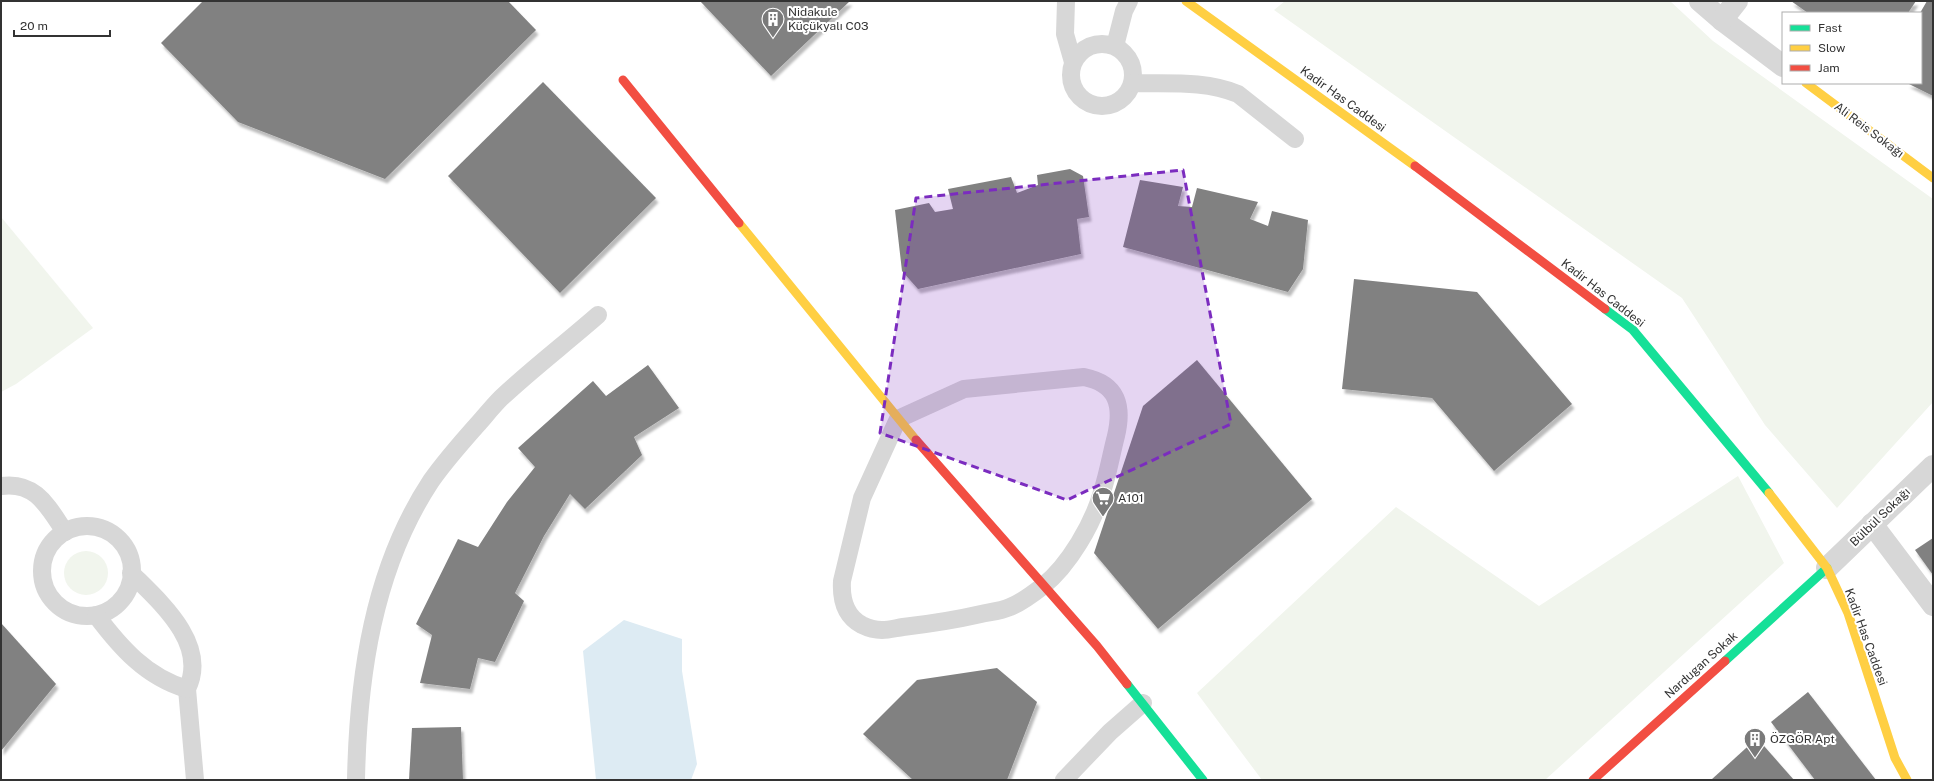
<svg xmlns="http://www.w3.org/2000/svg" width="1934" height="781" font-family="'Public Sans',sans-serif">
	<style>
		.green { fill: #f1f5ed }
		.water { fill: #ddebf3 }
		.building { fill: #818181; filter: url(#shadow) }
		.lines { fill: none; stroke-linecap: round; stroke-linejoin: round }
		.lane { stroke: #d7d7d7; stroke-width: 18 }
		.street { stroke: #d7d7d7; stroke-width: 22 }
		.fast { stroke: #16e098; stroke-width: 9 }
		.slow { stroke: #ffcf43; stroke-width: 9 }
		.jam { stroke: #f24e42; stroke-width: 9 }
		.marked { fill: #7b2cbf; fill-opacity: 0.2; stroke: #7b2cbf; stroke-width: 3; stroke-dasharray: 8 5; stroke-linejoin: round }
		.labels { text-anchor: middle; dominant-baseline: central; stroke-width: 4; stroke-linejoin: round; paint-order: stroke }
		.poi-label { font-size: 12px; fill: #333; stroke: #fff; text-anchor: start }
		.street-label { font-size: 12px; fill: #333; stroke: #fff }
	</style>
	<defs>
		<filter id="shadow"><feDropShadow dx="2.5" dy="4.5" stdDeviation="1" flood-color="#0004"/></filter>
	</defs>
	<rect width="100%" height="100%" fill="#fff"/>
	<g class="green">
		<polygon points="1285,1 1670,1 1713,41 1933,199 1933,402 1837,508 1765,425 1682,298 1274,10"/>
		<polygon points="1,217 93,328 16,384 1,392"/>
		<polygon points="1738,476 1784,563 1545,780 1262,780 1197,693 1396,507 1539,606"/>
		<circle cx="86" cy="573" r="22"/>
	</g>
	<polygon class="water" points="624,620 682,639 682,671 697,764 691,780 596,780 583,651"/>
	<g class="building">
		<polygon points="203,1 508,1 536,30 385,179 238,122 161,43"/>
		<polygon points="700,1 850,1 771,76"/>
		<polygon points="1791,1 1916,1 1908,13 1808,13"/>
		<polygon points="1927,1 1933,1 1933,96 1907,83 1921,83 1920,13"/>
		<polygon points="543,82 656,198 560,293 448,176"/>
		<polygon points="1070,169 1083,176 1089,217 1077,219 1081,254 918,289 902,271 895,210 929,203 935,212 953,209 948,189 1011,177 1017,193 1038,185 1037,175"/>
		<polygon points="1140,180 1183,187 1178,206 1192,207 1197,188 1258,202 1250,219 1268,226 1272,211 1308,220 1303,269 1288,292 1123,247"/>
		<polygon points="1354,279 1477,292 1572,404 1494,471 1432,398 1342,389"/>
		<polygon points="1197,360 1312,499 1158,629 1094,553 1143,406"/>
		<polygon points="648,365 679,408 634,437 642,455 585,509 570,494 544,536 515,593 524,601 495,662 478,658 470,689 420,683 432,635 416,624 458,539 478,547 507,502 535,467 518,448 593,381 606,396"/>
		<polygon points="1933,538 1933,575 1915,550"/>
		<polygon points="1,623 56,684 1,751"/>
		<polygon points="997,668 1037,702 1007,780 913,780 863,734 917,680"/>
		<polygon points="1808,692 1876,780 1815,780 1771,722"/>
		<polygon points="461,727 463,780 409,780 412,728"/>
		<polygon points="1757,738 1794,780 1711,780"/>
	</g>
	<g class="lines">
		<g class="lane">
			<polyline points="1066,1 1065,34 1073,62"/>
			<circle cx="1102" cy="75" r="31"/>
			<polyline points="1115,46 1124,11 1129,1"/>
			<path d="M1133 83C1167 84 1205 80 1238 94L1295 139"/>
			<path d="M1084 377C1118 384 1123 406 1116 436 1111 455 1108 474 1102 492 1093 524 1069 565 1043 586 1034 593 1021 603 1010 607 1001 611 990 612 981 614 955 620 929 624 903 627 896 628 889 630 882 630 875 630 868 628 862 625 845 616 841 598 842 581L862 498 898 419 964 389Z"/>
			<path d="M1 486C36 481 48 507 65 532"/>
			<circle cx="87" cy="571" r="45"/>
			<path d="M131 573C160 602 209 644 187 689L195 780"/>
			<path d="M96 615C120 647 146 677 187 689"/>
			<path d="M356 780C358 677 373 569 431 481 445 461 461 443 477 425 485 416 493 406 501 398 532 369 566 343 598 315"/>
			<polyline points="1064,780 1110,732 1143,703"/>
		</g>
		<g class="street">
			<polyline points="1700,1 1722,20 1783,66"/>
			<polyline points="1722,20 1737,1"/>
			<polyline points="1872,524 1933,605"/>
			<polyline points="1827,568 1933,466"/>
		</g>
		<g class="fast">
			<polyline points="1605,309 1633,330 1769,493"/>
			<polyline points="1725,661 1827,568"/>
			<polyline points="1127,684 1203,780"/>
		</g>
		<g class="slow">
			<polyline points="1186,1 1415,166"/>
			<polyline points="1806,83 1933,178"/>
			<polyline points="739,223 916,440"/>
			<polyline points="1769,493 1827,568 1848,613 1895,758 1907,780"/>
		</g>
		<g class="jam">
			<polyline points="623,80 739,223"/>
			<polyline points="1415,166 1605,309"/>
			<polyline points="916,440 1097,646 1127,684"/>
			<polyline points="1593,780 1725,661"/>
		</g>
	</g>
	<path class="marked" d="M1183 170 1231 424 1067 500 880 433 916 198Z"/>
	<defs>
		<g id="building-pin" transform="scale(1.15)"><path d="M0 17L-7.5 6A9.5 9.5 0 1 1 7.5 6Z" fill="#7a7a7a" stroke="#fff"/><path d="M-4-6H4V6H1V3H-1V6H-4ZM-2.5-4.3h1.7v1.8h-1.7ZM.8-4.3h1.7v1.8H.8ZM-2.5-1h1.7V.8h-1.7ZM.8-1h1.7V.8H.8Z" fill="#fff"/></g>
		<g id="supermarket-pin" transform="scale(1.15)"><path d="M0 17L-7.5 6A9.5 9.5 0 1 1 7.5 6Z" fill="#7a7a7a" stroke="#fff"/><path d="M-6-5.5h2.5l.6 2H6L4.5 2H-2.5L-4.4-4H-6ZM-1.5 3.2a1.3 1.3 0 1 0 .1 0ZM3 3.2a1.3 1.3 0 1 0 .1 0Z" fill="#fff"/></g>
	</defs>
	<g fill-rule="evenodd">
		<use href="#building-pin" x="773" y="19"/>
		<use href="#supermarket-pin" x="1103" y="498"/>
		<use href="#building-pin" x="1755" y="739"/>
	</g>
	<g class="labels">
		<g class="poi-label">
			<text x="788" y="12">Nidakule<tspan x="788" dy="14">Küçükyalı C03</tspan></text>
			<text x="1118" y="498">A101</text>
			<text x="1770" y="739">ÖZGÖR Apt</text>
		</g>
		<g class="street-label">
			<text transform="translate(1343 99) rotate(36)">Kadir Has Caddesi</text>
			<text transform="translate(1869 130) rotate(37)">Ali Reis Sokağı</text>
			<text transform="translate(1603 293) rotate(38)">Kadir Has Caddesi</text>
			<text transform="translate(1880 517) rotate(-44)">Bülbül Sokağı</text>
			<text transform="translate(1866 637) rotate(70)">Kadir Has Caddesi</text>
			<text transform="translate(1701 665) rotate(-42)">Nardugan Sokak</text>
		</g>
	</g>
	<rect width="1934" height="781" fill="none" stroke="#333333" stroke-width="4"/>
	<rect x="1782" y="12" width="140" height="72" fill="#ffffff" stroke="#adadad"/>
	<rect x="1790" y="25" width="20" height="6" fill="#16e098" stroke="#adadad"/>
	<text x="1818" y="32" font-size="12" fill="#333333">Fast</text>
	<rect x="1790" y="45" width="20" height="6" fill="#ffcf43" stroke="#adadad"/>
	<text x="1818" y="52" font-size="12" fill="#333333">Slow</text>
	<rect x="1790" y="65" width="20" height="6" fill="#f24e42" stroke="#adadad"/>
	<text x="1818" y="72" font-size="12" fill="#333333">Jam</text>
	<path d="M14 30v6h96v-6" fill="none" stroke="#333333" stroke-width="2"/>
	<text x="20" y="30" font-size="12" fill="#333333" stroke="#ffffff" stroke-width="3" paint-order="stroke">20 m</text>
</svg>
